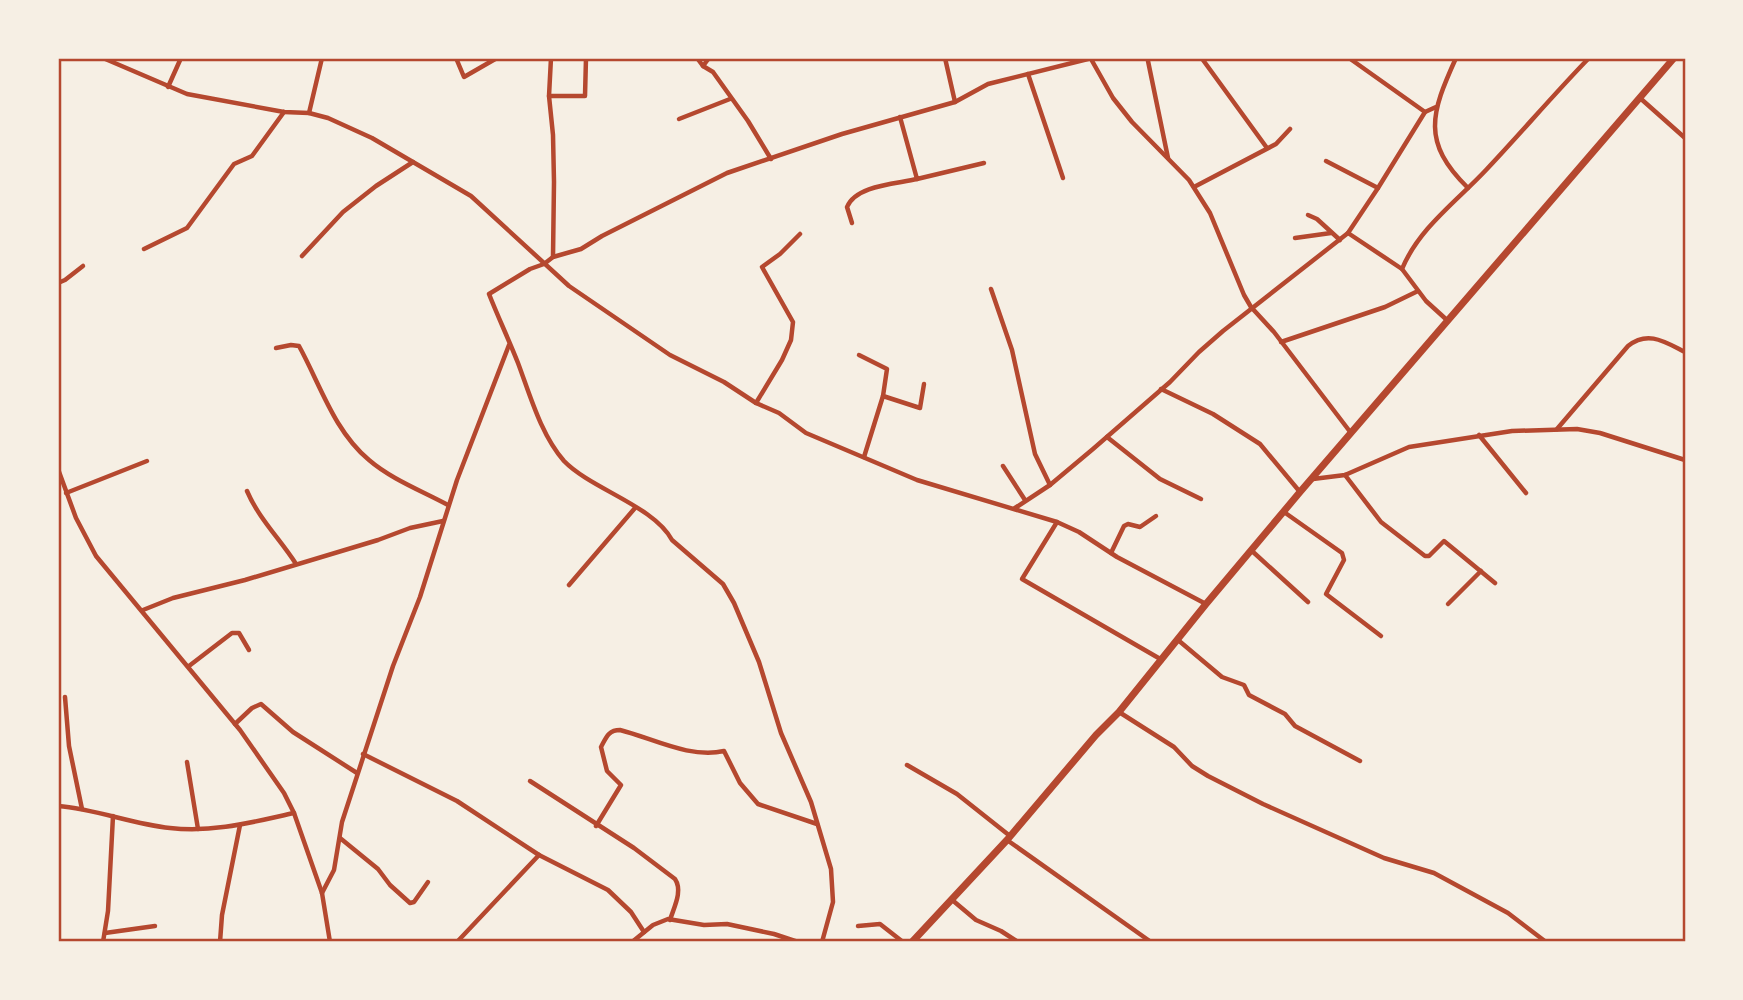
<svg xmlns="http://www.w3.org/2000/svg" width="1743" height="1000" font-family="'Public Sans',sans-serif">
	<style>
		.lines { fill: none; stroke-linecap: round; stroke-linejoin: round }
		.minor { stroke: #b5482f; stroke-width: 4.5 }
		.primary { stroke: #b5482f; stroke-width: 7 }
		.neatline { fill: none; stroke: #b5482f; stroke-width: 2.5 }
	</style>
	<rect width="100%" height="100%" fill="#f6efe4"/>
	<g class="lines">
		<g class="minor">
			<polyline points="103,58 187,94 284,112 309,113 328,118 372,138 471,196 569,286 670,355 724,382 756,403 779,413 806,433 917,480 1057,522 1079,532 1117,557 1206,604"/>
			<polyline points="456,58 464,77 497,58"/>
			<polyline points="551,58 549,96 553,135 554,182 553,257"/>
			<polyline points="697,58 703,66 713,72 748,121 771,159"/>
			<polyline points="945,58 955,102"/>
			<polyline points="1349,58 1425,112"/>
			<path d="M1456 58C1431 113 1421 142 1468 188"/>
			<polyline points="1091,59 1113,98 1132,122 1189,180 1210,213 1244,295 1251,307 1274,332 1351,433"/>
			<polyline points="1203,60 1267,148"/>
			<polyline points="1148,61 1168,158"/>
			<polyline points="703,66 709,58"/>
			<polyline points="1028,74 1063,178"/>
			<polyline points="168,87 181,58"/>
			<polyline points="549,96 585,96 586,58"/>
			<polyline points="1640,98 1685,138"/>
			<polyline points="309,113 322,58"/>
			<polyline points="900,117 917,179 984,163"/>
			<polyline points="679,119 730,99"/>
			<polyline points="1326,161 1378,188"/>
			<polyline points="1194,187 1276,144 1290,129"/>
			<polyline points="1308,215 1317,219 1340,240"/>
			<path d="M852 223 847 207C856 185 896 184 917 179"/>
			<polyline points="1348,233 1402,269"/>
			<polyline points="1295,238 1331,233"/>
			<polyline points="144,249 187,228 234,164 252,156 284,112"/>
			<polyline points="302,256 343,212 376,186 413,162"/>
			<polyline points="58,283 65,280 83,266"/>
			<polyline points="991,289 1012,350 1035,454 1050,485"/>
			<path d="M1448 321 1426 301 1402 269C1419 228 1457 201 1486 170 1521 133 1554 94 1589 58"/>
			<polyline points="1281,342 1385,307 1418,291"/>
			<path d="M276 348 291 345 299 346C320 384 334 431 369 460 391 479 422 491 448 505"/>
			<polyline points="859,355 887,369 883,396"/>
			<polyline points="1161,389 1213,414 1260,444 1300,492"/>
			<polyline points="756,403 782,360 791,340 793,322 762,267 780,254 800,234"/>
			<path d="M1557 429 1628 346C1648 330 1665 342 1685 352"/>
			<polyline points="1479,435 1526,493"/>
			<polyline points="1107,437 1160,479 1201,499"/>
			<polyline points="864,457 883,396 920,408 924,384"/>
			<polyline points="1003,466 1025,500"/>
			<polyline points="58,469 76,518 96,556 240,730 284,793 294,813 322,893 330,942"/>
			<polyline points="1345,475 1381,522 1425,556 1429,556 1444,541 1495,583"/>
			<polyline points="1313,479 1345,475 1409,447 1512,431 1577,429 1600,433 1685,460"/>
			<path d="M247 491C259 519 280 539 296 564"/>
			<polyline points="66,493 147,461"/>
			<polyline points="1015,508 1050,485 1093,449 1170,382 1199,352 1223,331 1348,233 1378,188 1425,112 1436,107"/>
			<polyline points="1284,512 1342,553 1344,560 1326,594 1381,636"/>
			<polyline points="1057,522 1022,579 1162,660"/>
			<polyline points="1252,551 1308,602"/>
			<polyline points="1111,553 1124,526 1128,524 1140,527 1156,516"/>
			<polyline points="569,585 635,508"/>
			<polyline points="1448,604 1481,571"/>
			<polyline points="143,610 173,598 245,580 378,540 410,528 443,521"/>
			<polyline points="1178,640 1222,677 1244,685 1249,695 1285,714 1295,726 1360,761"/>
			<polyline points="189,666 232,633 239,633 249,650"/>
			<polyline points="65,697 69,746 82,809"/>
			<polyline points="1119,712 1174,747 1192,766 1208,776 1263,804 1384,858 1434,873 1508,913 1546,942"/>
			<polyline points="235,724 252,708 261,704 293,732 357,773"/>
			<polyline points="363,754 457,801 539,855 608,890 631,912 644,932"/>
			<polyline points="187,762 198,829"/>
			<polyline points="907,765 957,794 1010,836"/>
			<path d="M530 781 634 848 675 879C683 891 674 907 670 920"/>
			<path d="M58 806C96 809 132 824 170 828 213 833 253 822 294 813"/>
			<path d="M596 826 621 785 607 771 601 747C606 738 608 730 620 730 652 738 690 759 724 751L740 783 758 804 817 824"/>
			<polyline points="340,838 378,869 390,885 410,903 414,902 428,882"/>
			<polyline points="1007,840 1151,942"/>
			<polyline points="322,893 334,870 342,822 393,666 420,597 457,480 509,345"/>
			<polyline points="951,899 976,920 1001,931 1018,942"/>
			<polyline points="858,926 880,924 903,942"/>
			<polyline points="105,933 155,926"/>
			<polyline points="103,942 108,911 113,816"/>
			<polyline points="220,942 222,915 240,825"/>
			<polyline points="457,942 539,855"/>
			<polyline points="632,942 653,925 668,919 704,925 727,924 774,934 798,942"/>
			<path d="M822 942 833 902 831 869 811 802 781 733 759 662 734 603 723 584 672 540C654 506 591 489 564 461 541 435 530 395 518 363 509 340 498 317 489 294L530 269 544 264 553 257 581 249 602 236 727 173 842 134 955 102 988 84 1092 58"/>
		</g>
		<polyline class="primary" points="912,942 1007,840 1096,735 1119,712 1206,604 1300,492 1674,58"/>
	</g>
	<rect width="1743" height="1000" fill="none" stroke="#f6efe4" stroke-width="119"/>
	<rect x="60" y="60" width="1624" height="880" class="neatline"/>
</svg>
